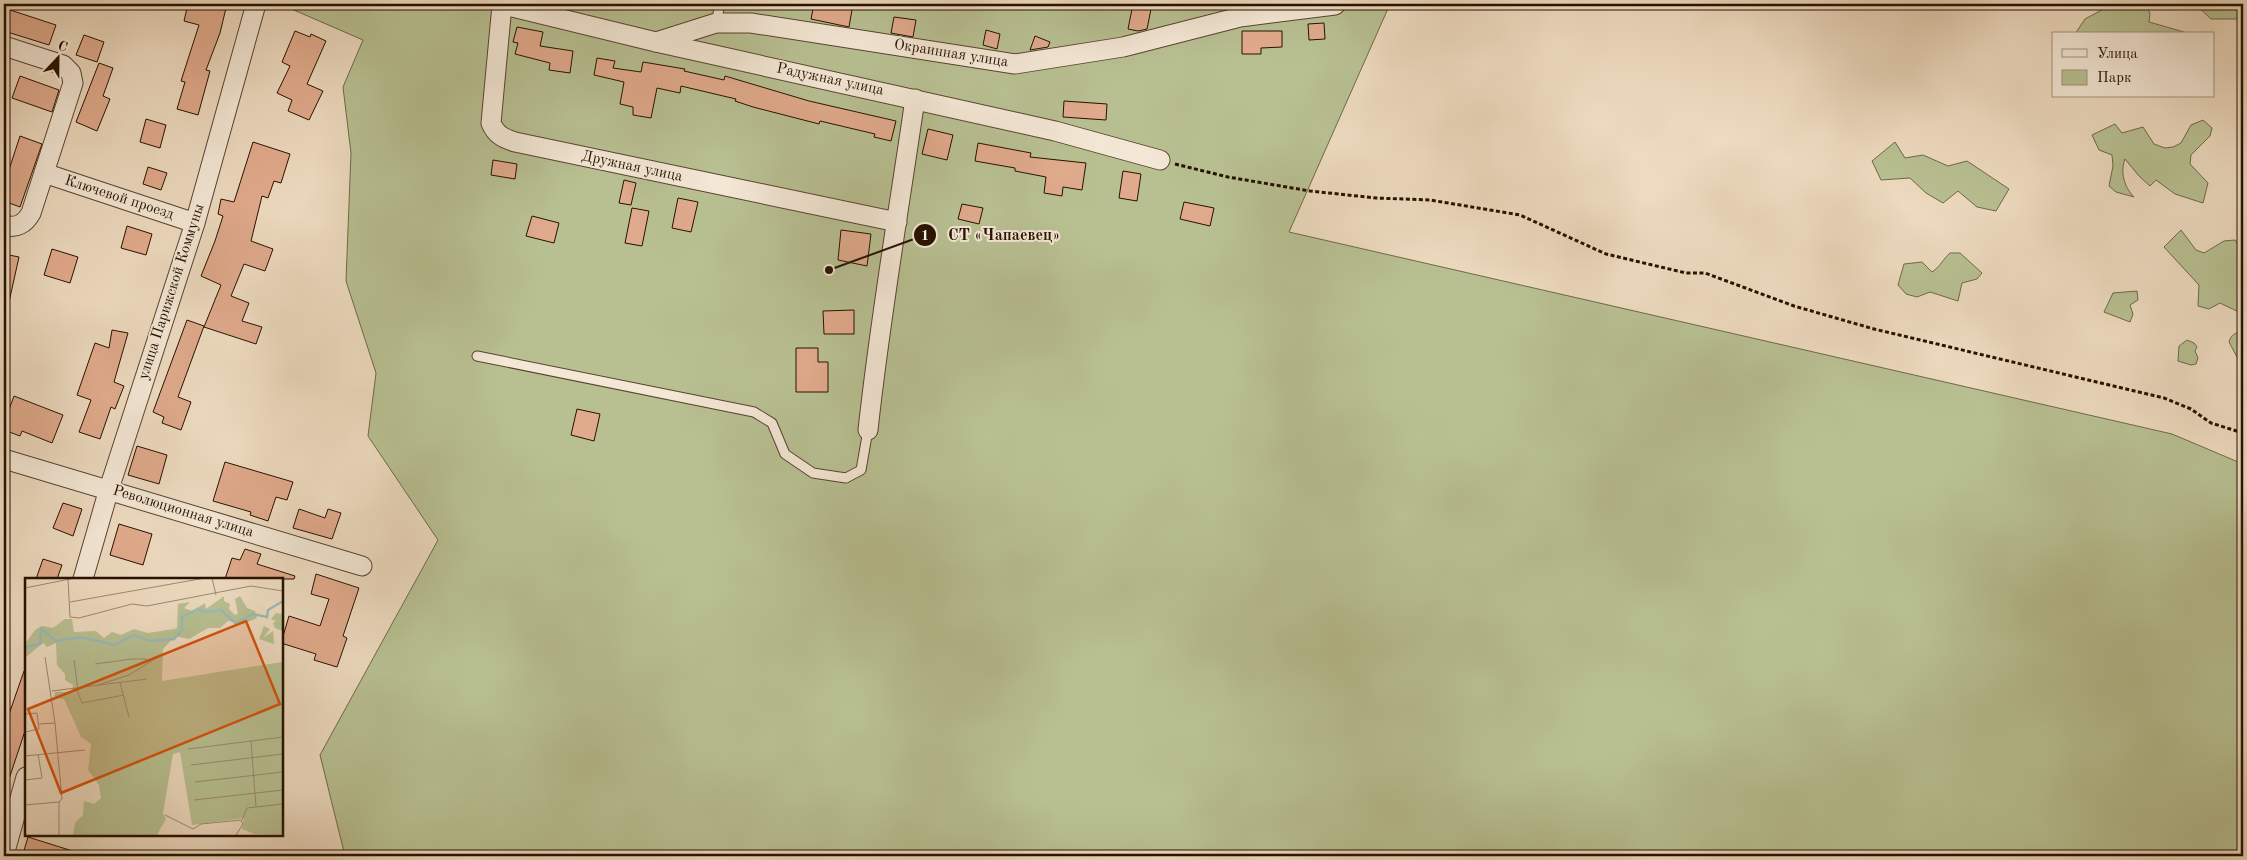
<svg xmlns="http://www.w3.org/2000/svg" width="2247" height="860" font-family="'Old Standard TT',serif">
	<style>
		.green { fill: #b8c092; stroke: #6f6849 }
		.building { fill: #e0aa8c; stroke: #261100 }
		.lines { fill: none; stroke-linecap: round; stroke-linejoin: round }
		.lane-casing { stroke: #584330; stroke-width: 11 }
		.street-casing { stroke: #584330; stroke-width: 21 }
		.path { stroke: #261100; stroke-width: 3; stroke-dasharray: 4 2.5; stroke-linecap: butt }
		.lane { stroke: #f3e7d5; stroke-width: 9 }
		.street { stroke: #f3e7d5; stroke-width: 19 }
		.labels { text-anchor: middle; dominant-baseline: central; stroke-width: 4; stroke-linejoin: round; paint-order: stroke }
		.street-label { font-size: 15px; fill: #261100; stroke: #f3e7d5 }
		.inset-river { fill: none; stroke: #9abab8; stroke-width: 2.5 }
		.inset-road { fill: none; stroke: #9d8a73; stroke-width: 1 }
		.view { fill: #d5520b; fill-opacity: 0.15; stroke: #d5520b; stroke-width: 2.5 }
		.inset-edge { fill: none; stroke: #261100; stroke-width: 2.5 }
		.leader { fill: none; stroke: #261100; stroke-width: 2 }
		.callout-dot { fill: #261100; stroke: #f3e7d5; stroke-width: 2 }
		.mark-label { font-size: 15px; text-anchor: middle; font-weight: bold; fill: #fff }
		.callout-label { font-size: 16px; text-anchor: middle; font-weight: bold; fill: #261100; stroke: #f3e7d5; stroke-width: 4; stroke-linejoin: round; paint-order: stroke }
	</style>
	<rect width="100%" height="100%" fill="#eddabf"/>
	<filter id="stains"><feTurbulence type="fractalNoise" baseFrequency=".004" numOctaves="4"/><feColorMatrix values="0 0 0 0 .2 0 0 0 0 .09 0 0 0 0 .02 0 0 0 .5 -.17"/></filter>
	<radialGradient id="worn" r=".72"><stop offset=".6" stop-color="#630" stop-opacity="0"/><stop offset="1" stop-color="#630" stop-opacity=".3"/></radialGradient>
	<g class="green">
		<polygon points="280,4 440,4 451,9 454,4 1390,4 1289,232 2172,434 2243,464 2243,856 345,856 320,755 438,540 368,436 376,373 346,281 351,153 343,87 363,40"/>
		<polygon points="2113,4 2146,4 2150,14 2149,22 2191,34 2075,34 2085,19"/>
		<polygon points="2195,4 2243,4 2243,19 2211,19"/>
		<path d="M2203 120 2212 128 2210 136 2191 155 2190 164 2208 183 2203 203 2175 194 2156 180 2150 186 2139 176 2125 159C2120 172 2124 187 2134 197L2116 192 2109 186 2113 166 2112 155 2099 150 2092 135 2115 124 2122 133 2143 127 2154 144 2165 148 2173 147 2181 143 2191 125Z"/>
		<polygon points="1895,142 1905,158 1923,155 1948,166 1967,161 2009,189 1996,211 1977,207 1958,191 1943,203 1926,193 1910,178 1881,180 1872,161"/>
		<polygon points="2181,230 2196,250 2204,253 2224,241 2235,240 2243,252 2243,314 2220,303 2209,309 2198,306 2199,285 2164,247"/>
		<path d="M1950 253H1960L1982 273 1977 279 1962 283 1958 301 1930 292 1917 297 1906 294 1898 285 1904 264 1922 262 1932 272C1940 267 1943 259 1950 253Z"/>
		<polygon points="2137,291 2138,300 2130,305 2133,314 2130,322 2104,312 2113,293"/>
		<path d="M2243 333V357H2237L2229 342C2231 335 2235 332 2243 333Z"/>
		<polygon points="2187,340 2194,343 2197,347 2195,351 2198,358 2196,364 2191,365 2178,361 2179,346"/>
	</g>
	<g class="building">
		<polygon points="188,4 227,4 220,33 206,70 210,71 198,115 177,109 185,82 181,81 199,25 184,21"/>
		<polygon points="814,4 853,4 849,27 811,19"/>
		<polygon points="1133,4 1152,4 1147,29 1138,31 1128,29"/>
		<polygon points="4,8 56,25 49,45 4,31"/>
		<polygon points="894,17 916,20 913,37 891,33"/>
		<polygon points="1324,23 1325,39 1309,40 1308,24"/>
		<polygon points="517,27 543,32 540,46 573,51 570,73 549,70 550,63 515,54 518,43 513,42"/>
		<polygon points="986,30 1000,34 997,49 983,45"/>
		<polygon points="295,31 310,37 311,34 326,41 307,84 323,91 309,120 288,111 292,100 277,93 290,66 282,62"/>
		<polygon points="1242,31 1282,31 1282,47 1261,48 1261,54 1242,54"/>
		<polygon points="84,35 104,42 97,62 76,55"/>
		<polygon points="1035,36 1050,42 1048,47 1030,50"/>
		<polygon points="597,58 615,61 613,68 641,72 643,62 685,69 684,71 724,80 725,76 809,101 896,121 891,141 874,137 875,134 820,121 819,124 753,107 735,101 736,99 681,86 680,93 657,88 651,118 633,115 633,107 620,104 624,82 594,75"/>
		<polygon points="99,63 113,68 103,96 110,99 97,131 76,122"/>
		<polygon points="20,76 59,90 52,112 12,98"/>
		<polygon points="1064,101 1107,104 1106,120 1063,117"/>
		<polygon points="146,119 166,125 160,148 140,142"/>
		<polygon points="928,129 953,135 947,160 922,154"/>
		<polygon points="20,136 42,144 20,207 4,201 4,185"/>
		<polygon points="253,142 290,154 281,183 274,181 268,198 262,196 251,241 273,249 265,271 244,264 231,296 249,303 242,321 262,327 256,344 204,327 221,285 201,276 215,241 223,216 218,214 221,199 234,202"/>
		<polygon points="978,143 1031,153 1030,157 1086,163 1082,190 1063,187 1062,196 1044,193 1046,177 1015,171 1015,168 975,161"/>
		<polygon points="493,160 517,164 515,179 491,175"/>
		<polygon points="148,167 167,173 161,190 143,184"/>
		<polygon points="1123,171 1141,174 1137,201 1119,198"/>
		<polygon points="624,180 636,183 631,205 619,203"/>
		<polygon points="678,198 698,202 691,232 672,228"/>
		<polygon points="1184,202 1214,208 1210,226 1180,219"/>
		<polygon points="962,204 983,208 979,224 958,219"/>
		<polygon points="632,208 649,211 642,246 625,243"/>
		<polygon points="532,216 559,223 554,243 526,236"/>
		<polygon points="127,226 152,234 146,255 121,248"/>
		<polygon points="841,230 871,234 867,266 838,260"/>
		<polygon points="52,249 78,257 70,283 44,275"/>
		<polygon points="4,254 19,257 9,302 4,301"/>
		<polygon points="854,310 854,334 824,334 823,311"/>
		<polygon points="187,320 204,326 178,397 191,402 181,430 162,423 164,417 153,412"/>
		<polygon points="112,330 128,333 114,382 124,386 115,409 111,407 100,439 79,432 91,400 77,395 95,343 109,348"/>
		<polygon points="796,348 818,348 818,362 828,362 828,392 796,392"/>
		<polygon points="14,396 63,415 52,443 22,431 20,436 4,430 4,423"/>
		<polygon points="577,409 600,414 594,441 571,435"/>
		<polygon points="137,446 167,455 159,484 128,475"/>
		<polygon points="225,462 293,482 287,500 276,497 268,521 250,515 251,512 213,501"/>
		<polygon points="63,503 82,509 73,536 53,528"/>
		<polygon points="299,509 325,518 328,509 341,513 332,539 293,528"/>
		<polygon points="119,524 152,534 143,565 110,555"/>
		<polygon points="245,549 261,554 257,564 295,576 294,579 225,579 232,558 240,560"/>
		<polygon points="43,559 62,565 57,579 36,579"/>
		<polygon points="316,574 359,588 343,636 347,638 337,667 314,660 316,654 281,643 289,616 320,626 329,599 311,594"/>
		<polygon points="24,671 26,671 26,728 6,788 4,788 4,719 7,720"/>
		<polygon points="28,837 79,853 79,856 31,856 23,854"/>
	</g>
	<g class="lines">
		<g class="lane-casing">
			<g id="lane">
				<polyline points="716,23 720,4"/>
				<polyline points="477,356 754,412 772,423 785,454 813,473 846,478 861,470 868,430"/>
			</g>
		</g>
		<g class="street-casing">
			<g id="street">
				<polyline points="500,4 656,42 1055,131 1160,160"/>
				<path d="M502 5 491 123C496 135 503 138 515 142L897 222"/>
				<polyline points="656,42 716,23 751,23 1015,64 1123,47 1240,17 1335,5"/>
				<path d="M4 46 63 65 71 73 73 83 31 213C25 224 16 229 4 225"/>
				<polyline points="44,173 195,223"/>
				<path d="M868 430C880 319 899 209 915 99"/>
				<polyline points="4,459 362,566"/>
				<polyline points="83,579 109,489 195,223 256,4"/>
				<polyline points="4,855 26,777"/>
			</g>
		</g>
		<polyline class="path" points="1175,164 1228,177 1310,191 1376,198 1430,200 1520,215 1606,254 1686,273 1705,273 1794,306 1874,329 2164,398 2191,409 2211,423 2243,433"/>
		<use href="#lane" class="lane"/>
		<use href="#street" class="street"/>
	</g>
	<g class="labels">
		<g class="street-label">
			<text transform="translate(951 54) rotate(9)">Окраинная улица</text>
			<text transform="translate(830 80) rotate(12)">Радужная улица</text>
			<text transform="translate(632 167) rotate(12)">Дружная улица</text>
			<text transform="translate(119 198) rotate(18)">Ключевой проезд</text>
			<text transform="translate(172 292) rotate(-72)">улица Парижской Коммуны</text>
			<text transform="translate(183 512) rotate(17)">Революционная улица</text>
		</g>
	</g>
	<g transform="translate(25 578)">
		<rect width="258" height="258" fill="#eddabf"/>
		<path d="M199 18V23L205 26 204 31 210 37 213 36 210 21 215 18 222 30 230 33 232 40 218 46 203 43 195 50H183L164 61 150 58 138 71 137 103 257 84V257L229 256 217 251 219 240 167 247 155 174 148 176 138 235 141 241 132 257H48L50 245 58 237 59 223 69 226 76 220 74 207 63 192 66 166 56 159 39 121 29 120 30 114H47L48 107 40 102V96L32 87 31 65 22 69 18 65 0 80V66L10 52 17 48 28 50 40 41H47L49 54 71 53 79 60 87 54 96 57 109 51 123 55 149 51 152 50 153 26 165 24 159 30 167 33 180 25 181 31ZM251 35 257 36V53L250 50 248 45 251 43 246 41ZM239 48 245 51 238 60 248 53 249 66 234 61Z" fill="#b8c092"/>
		<path class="inset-river" d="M0 69 15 66 16 51 31 63 56 59 90 67 108 57 125 63 149 61 157 52V39L173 31 181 34 196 32 210 45 228 36 242 39 243 32 258 23"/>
		<path class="inset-road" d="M187 0 191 17M43 1 45 39 54 40 107 26 122 28 226 8 258 13M0 10 50 0M45 24 180 0M20 79 30 145 37 221 34 224M49 82 53 112M70 86 107 81H121L124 84M95 105 104 139M70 108 104 97 133 79M52 112 57 125 99 117M27 113 122 101M0 136 12 135 14 151 0 154M14 146 30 145M226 163 231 229M163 171 258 159M0 178 60 172M166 187 258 176M0 202 17 200 13 176M170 204 258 194M169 222 258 212M34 224V257M0 227 34 224M140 237 168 251 176 246 216 242 218 246 211 257M217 242 222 230 258 226"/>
		<path class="view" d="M221 43 255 126 36 215 3 131Z"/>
		<rect width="258" height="258" class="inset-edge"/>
	</g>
	<path class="leader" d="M829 270L925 235"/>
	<g class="callout-dot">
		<circle cx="829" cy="270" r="5"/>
		<circle cx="925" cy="235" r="12"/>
	</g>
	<g class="mark-label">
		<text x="925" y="240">1</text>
	</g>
	<g class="callout-label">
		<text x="1004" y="240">СТ «Чапаевец»</text>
	</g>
	<rect width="2247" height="860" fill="none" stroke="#eddabf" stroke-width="20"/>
	<rect x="5" y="5" width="2237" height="850" fill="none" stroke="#261100" stroke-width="2.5"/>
	<rect x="10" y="10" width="2227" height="840" fill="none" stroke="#261100"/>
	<rect x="2052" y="32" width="162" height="65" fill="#f3e7d5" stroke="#a19180"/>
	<rect x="2062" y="49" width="25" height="8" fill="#f3e7d5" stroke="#a19180"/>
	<text x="2097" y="58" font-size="15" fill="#261100">Улица</text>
	<rect x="2062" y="70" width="25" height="15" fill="#b8c092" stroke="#a19180"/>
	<text x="2097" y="82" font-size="15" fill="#261100">Парк</text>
	<g transform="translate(58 58) rotate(22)" stroke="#f3e7d5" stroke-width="4" paint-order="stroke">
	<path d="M0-4L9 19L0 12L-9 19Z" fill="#261100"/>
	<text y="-8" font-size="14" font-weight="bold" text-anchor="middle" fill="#261100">С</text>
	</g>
	<rect width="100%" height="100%" filter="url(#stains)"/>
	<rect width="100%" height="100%" fill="url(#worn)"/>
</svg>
